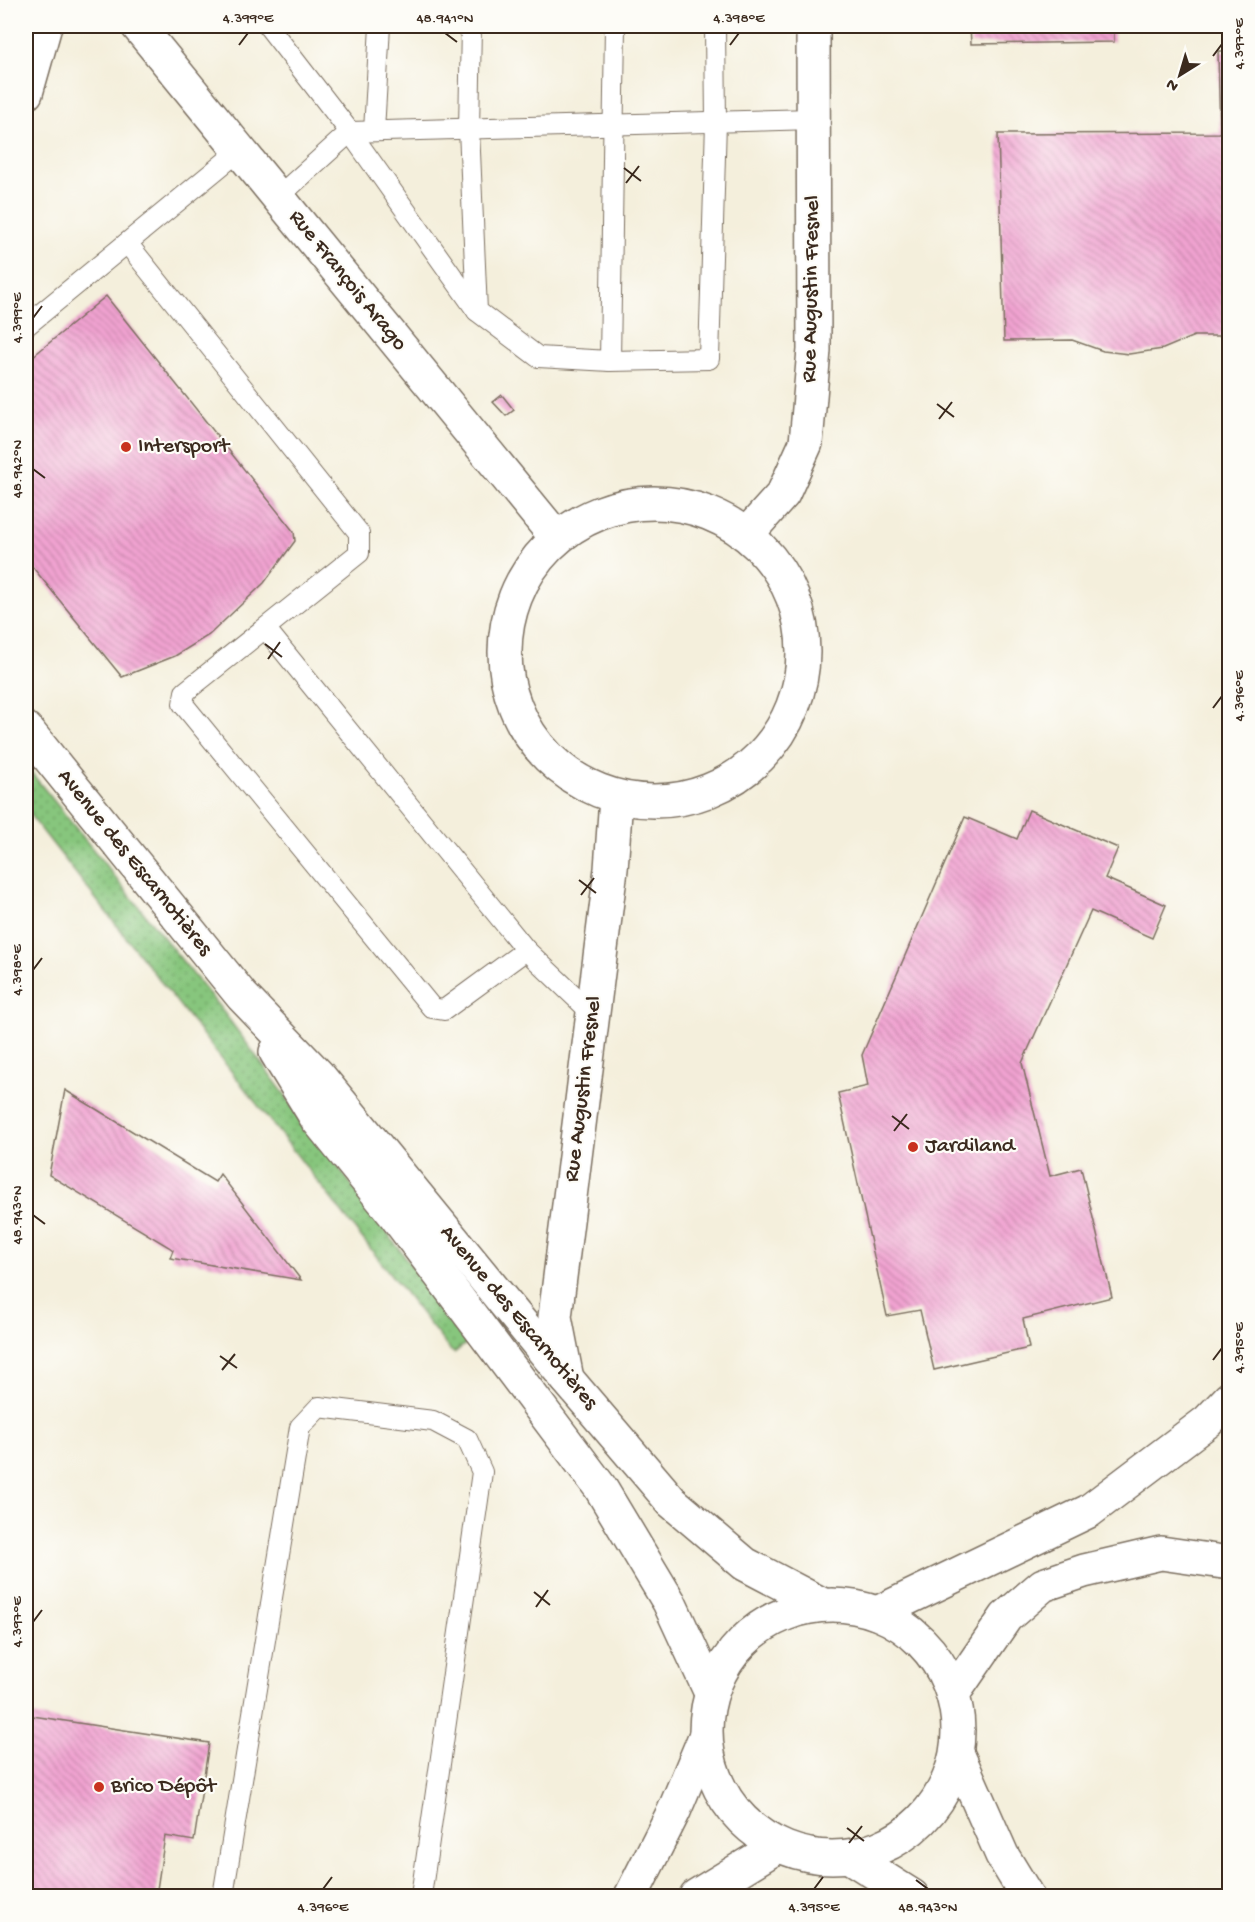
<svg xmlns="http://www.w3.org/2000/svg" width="1255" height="1922" font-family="'Gochi Hand',sans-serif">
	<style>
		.green { fill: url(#green-dots); stroke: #61784e; stroke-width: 1.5 }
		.building { fill: url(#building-back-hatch) }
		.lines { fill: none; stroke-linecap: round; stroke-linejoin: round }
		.lane-casing { stroke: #7c6f60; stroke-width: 22 }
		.street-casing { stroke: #7c6f60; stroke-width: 36 }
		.secondary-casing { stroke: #7c6f60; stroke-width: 36 }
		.primary-casing { stroke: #7c6f60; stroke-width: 36 }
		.lane { stroke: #fff; stroke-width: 20 }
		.street { stroke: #fff; stroke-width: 33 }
		.secondary { stroke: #fff; stroke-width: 33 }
		.primary { stroke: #fff; stroke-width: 33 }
		.ticks { fill: none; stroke: #3b2a1e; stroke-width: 2 }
		.poi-dot { fill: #c8321e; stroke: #fdfcf7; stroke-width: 2 }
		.labels { text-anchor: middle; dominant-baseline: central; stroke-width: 4.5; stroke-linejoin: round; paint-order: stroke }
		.street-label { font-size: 22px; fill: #3b2a1e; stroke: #fdfcf7 }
		.poi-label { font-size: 22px; fill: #3b2a1e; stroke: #fdfcf7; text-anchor: start }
		.neatline { fill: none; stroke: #3b2a1e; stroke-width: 2 }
		.ticks-label { font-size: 15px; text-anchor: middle; fill: #3b2a1e }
	</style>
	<defs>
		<pattern id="green-dots" width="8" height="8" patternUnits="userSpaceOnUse" patternTransform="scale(1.5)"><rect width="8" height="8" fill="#87c67d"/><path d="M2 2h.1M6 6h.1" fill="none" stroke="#70a166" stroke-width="1.8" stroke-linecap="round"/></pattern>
		<pattern id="building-back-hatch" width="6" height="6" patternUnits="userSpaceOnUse" patternTransform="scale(1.5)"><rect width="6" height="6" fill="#f1a3d1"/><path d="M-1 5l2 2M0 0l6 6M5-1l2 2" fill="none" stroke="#c485a9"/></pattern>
	</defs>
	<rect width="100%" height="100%" fill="#fdfcf7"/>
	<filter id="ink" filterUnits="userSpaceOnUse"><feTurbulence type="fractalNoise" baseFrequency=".0167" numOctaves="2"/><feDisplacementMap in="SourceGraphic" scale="12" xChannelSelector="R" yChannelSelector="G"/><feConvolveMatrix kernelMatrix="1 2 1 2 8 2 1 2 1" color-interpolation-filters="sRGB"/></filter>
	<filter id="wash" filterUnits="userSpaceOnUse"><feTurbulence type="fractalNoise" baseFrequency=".008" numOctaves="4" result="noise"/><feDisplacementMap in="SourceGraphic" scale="24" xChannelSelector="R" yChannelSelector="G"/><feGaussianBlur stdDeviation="1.35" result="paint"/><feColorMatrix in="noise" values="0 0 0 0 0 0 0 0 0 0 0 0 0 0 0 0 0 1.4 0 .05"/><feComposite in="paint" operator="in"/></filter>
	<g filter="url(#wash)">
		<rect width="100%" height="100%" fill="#f4efdc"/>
		<polygon class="green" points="26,766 225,1014 468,1342 454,1353 450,1350 26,810"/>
		<g id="blocks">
			<g class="building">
				<polygon points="970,26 1114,26 1114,42 971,44"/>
				<polygon points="1218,51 1230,51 1230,336 1194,336 1163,349 1129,354 1103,351 1072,340 1004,341 998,134 1220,133"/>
				<polygon points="106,296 294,532 295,541 264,583 209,635 175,656 122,677 26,559 26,362"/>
				<polygon points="502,395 514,410 506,416 493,402"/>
				<polygon points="1029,810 1118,848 1105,878 1166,905 1152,938 1091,911 1022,1063 1050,1176 1081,1168 1112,1297 1023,1319 1029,1348 934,1370 920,1310 887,1316 838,1093 868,1086 862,1055 965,817 1017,839"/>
				<polygon points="65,1090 215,1182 220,1174 301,1280 170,1258 173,1250 169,1247 49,1175"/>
				<polygon points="26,1715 209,1743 194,1841 165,1836 156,1896 26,1896"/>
			</g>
		</g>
	</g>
	<g filter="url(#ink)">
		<use href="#blocks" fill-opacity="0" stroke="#7c6f60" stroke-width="1.5"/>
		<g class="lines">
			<g class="lane-casing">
				<g id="lane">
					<polyline points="268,26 350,132 477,311"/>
					<polyline points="471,26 469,129 477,311 538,357 610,361 709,359 716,122 715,26"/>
					<polyline points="374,131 380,26"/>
					<polyline points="278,197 350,132 813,119"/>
					<polyline points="127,243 359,533 359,553 185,692 183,704 432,1008 444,1010 526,950 265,628"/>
					<polyline points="26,326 240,150"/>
					<polyline points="610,361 615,26"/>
					<polyline points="526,950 593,1014"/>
					<polyline points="223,1896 300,1427 319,1407 433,1421 467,1439 482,1472 421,1896"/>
				</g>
			</g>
			<g class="street-casing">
				<g id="street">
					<polyline points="138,26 556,537"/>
					<polyline points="26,93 45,26"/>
					<circle cx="654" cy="652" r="149"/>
					<polyline points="747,534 783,494 806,443 814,350 813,26"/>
					<polyline points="567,1379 555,1317 611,869 616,798"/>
					<polyline points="631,1896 674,1811 705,1737"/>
					<polyline points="696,1896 778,1846"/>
				</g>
			</g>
			<g class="secondary-casing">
				<g id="secondary">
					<polyline points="26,729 242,996 318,1075 567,1379 672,1502 745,1564 823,1605"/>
					<polyline points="276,1052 317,1119 395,1215 600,1487 669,1602 711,1693"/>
					<circle cx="832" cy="1731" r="126"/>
					<polyline points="957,1753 1002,1855 1027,1896"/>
					<polyline points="850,1857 912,1896"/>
				</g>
			</g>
			<g class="primary-casing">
				<g id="primary">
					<polyline points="877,1613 1089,1511 1208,1421 1230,1398"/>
					<polyline points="953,1694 1006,1617 1043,1585 1084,1571 1161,1553 1230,1563"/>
				</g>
			</g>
			<use href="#lane" class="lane"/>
			<use href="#street" class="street"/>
			<use href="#secondary" class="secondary"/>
			<use href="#primary" class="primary"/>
		</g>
	</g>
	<path class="ticks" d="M445 33 457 42M239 45 248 33M730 45 739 33M1213 56 1222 44M624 168 641 181M626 183 639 166M33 318 42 306M937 404 954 417M939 419 952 402M33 469 45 478M265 644 282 657M268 659 280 642M1213 708 1222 696M579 880 596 893M581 895 594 878M33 970 42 958M892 1116 909 1129M894 1131 907 1114M33 1215 45 1224M220 1356 237 1368M1213 1360 1222 1348M222 1370 235 1354M534 1592 550 1605M536 1607 548 1590M33 1622 42 1610M847 1828 864 1841M849 1843 862 1826M916 1880 928 1889M323 1889 332 1877M814 1889 823 1877"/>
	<g class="poi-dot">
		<circle cx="126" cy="447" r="6"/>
		<circle cx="913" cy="1147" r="6"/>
		<circle cx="99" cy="1787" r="6"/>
	</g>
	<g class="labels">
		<g class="street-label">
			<text transform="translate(347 281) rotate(51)">Rue François Arago</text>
			<text transform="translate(812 289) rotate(-89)">Rue Augustin Fresnel</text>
			<text transform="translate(134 863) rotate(51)">Avenue des Escarnotières</text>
			<text transform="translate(584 1089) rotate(-83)">Rue Augustin Fresnel</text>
			<text transform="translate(518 1318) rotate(50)">Avenue des Escarnotières</text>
		</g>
		<g class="poi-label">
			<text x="138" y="447">Intersport</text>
			<text x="925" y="1147">Jardiland</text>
			<text x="111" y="1787">Brico Dépôt</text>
		</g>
	</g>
	<rect width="1255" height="1922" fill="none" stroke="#fdfcf7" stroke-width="66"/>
	<g transform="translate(1180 75) rotate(217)" stroke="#fdfcf7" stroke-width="4.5" paint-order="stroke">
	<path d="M0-4.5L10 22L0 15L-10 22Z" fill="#3b2a1e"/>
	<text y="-9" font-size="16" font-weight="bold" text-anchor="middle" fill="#3b2a1e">N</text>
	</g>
	<rect x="33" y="33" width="1189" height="1856" class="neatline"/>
	<g class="ticks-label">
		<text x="248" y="22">4.399°E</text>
		<text x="445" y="22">48.941°N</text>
		<text x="739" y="22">4.398°E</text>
		<text transform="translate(1238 44) rotate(-90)" y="5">4.397°E</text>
		<text transform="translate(16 318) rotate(-90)" y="5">4.399°E</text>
		<text transform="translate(16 469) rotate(-90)" y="5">48.942°N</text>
		<text transform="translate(1238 696) rotate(-90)" y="5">4.396°E</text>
		<text transform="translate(16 970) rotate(-90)" y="5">4.398°E</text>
		<text transform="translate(16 1215) rotate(-90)" y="5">48.943°N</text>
		<text transform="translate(1238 1348) rotate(-90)" y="5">4.395°E</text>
		<text transform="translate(16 1622) rotate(-90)" y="5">4.397°E</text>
		<text x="323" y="1911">4.396°E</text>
		<text x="814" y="1911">4.395°E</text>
		<text x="928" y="1911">48.943°N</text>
	</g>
</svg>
